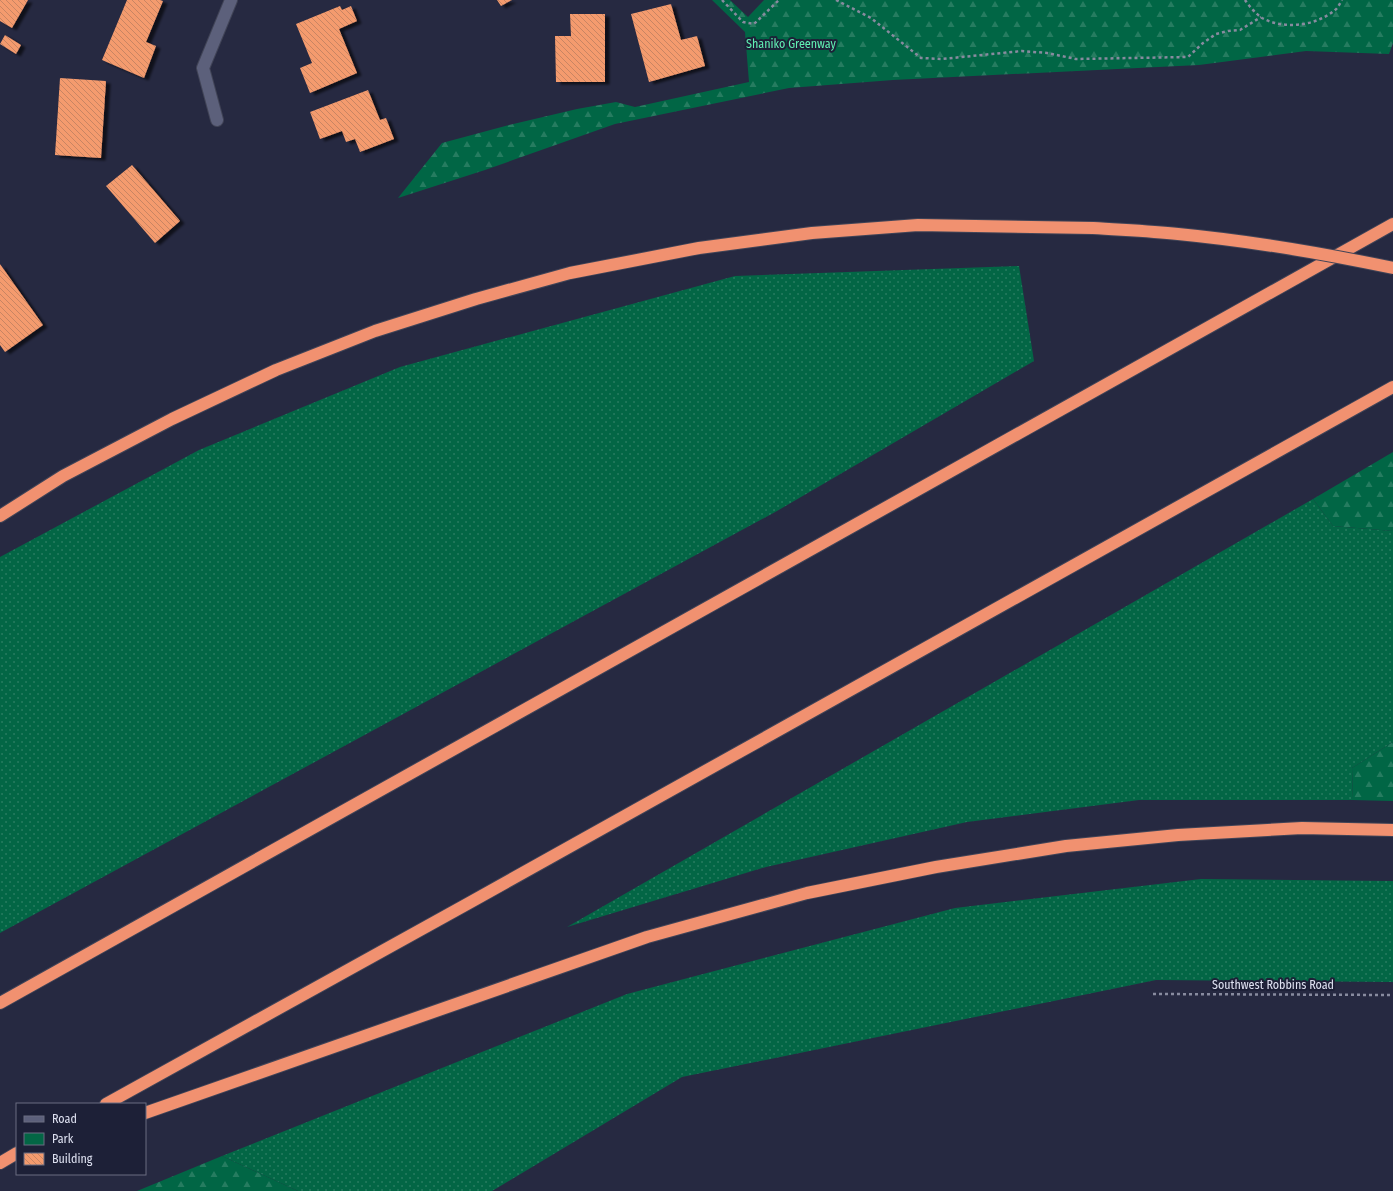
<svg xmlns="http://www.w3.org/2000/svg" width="1393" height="1191" font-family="'Fira Sans Condensed',sans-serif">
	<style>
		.green { fill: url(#green-dots) }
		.forest { fill: url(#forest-firs) }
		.building { fill: url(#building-back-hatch); filter: url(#shadow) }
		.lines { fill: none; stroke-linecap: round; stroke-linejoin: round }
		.minor-casing { stroke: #414457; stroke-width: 14 }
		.highway-casing { stroke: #414457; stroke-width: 14 }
		.path { stroke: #888b9f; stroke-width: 2.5; stroke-dasharray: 3 3; stroke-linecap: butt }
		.minor { stroke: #5c607b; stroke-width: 12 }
		.highway { stroke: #f19170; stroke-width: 12 }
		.highway-bridge-casing { stroke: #414457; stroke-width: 14; stroke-linecap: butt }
		.highway-bridge { stroke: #f19170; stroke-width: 12 }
		.labels { text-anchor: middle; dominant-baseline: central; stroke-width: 4; stroke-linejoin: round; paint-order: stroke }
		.park-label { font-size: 12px; fill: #60f1b3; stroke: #1d2037 }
		.street-label { font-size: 12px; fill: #dee1f1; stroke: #1d2037 }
	</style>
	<defs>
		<pattern id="green-dots" width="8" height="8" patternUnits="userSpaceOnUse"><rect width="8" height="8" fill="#036645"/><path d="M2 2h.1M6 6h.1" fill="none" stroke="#277c60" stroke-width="1.8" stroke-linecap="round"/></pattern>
		<pattern id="forest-firs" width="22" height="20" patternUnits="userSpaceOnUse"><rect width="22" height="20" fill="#016645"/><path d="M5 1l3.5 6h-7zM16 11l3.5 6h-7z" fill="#267c60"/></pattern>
		<pattern id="building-back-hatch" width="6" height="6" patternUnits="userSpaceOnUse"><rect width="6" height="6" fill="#f49b6e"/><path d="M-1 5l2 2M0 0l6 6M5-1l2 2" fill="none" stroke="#c88564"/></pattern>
		<filter id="shadow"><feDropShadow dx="4.5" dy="2.5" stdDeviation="1" flood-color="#0009"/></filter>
	</defs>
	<rect width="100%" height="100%" fill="#262941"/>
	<g class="green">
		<polygon points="1019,266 1034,361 777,511 0,933 0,557 199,450 400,367 735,276"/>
		<polygon points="1313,499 1333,526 1393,531 1393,742 1352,768 1353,800 1139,800 967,822 766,867 567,927"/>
		<polygon points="1201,879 1393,881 1393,982 1156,980 682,1077 492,1191 298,1191 222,1156 627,994 955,908"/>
	</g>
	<g class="forest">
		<polygon points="712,0 730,0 748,17 764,0 1393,0 1393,43 1389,54 1306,51 1199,65 893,80 789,88 615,124 485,170 398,198 442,143 509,125 577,109 616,102 635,107 749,82 745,32"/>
		<polygon points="1393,452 1393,531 1333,526 1313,499"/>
		<polygon points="1393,742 1393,801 1353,800 1352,768"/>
		<polygon points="222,1156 298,1191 137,1191"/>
	</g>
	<g class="building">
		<polygon points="0,0 28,0 12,28 0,21"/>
		<polygon points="127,0 160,0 163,1 146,42 156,46 144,78 102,60"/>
		<polygon points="497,0 512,0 501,6"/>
		<polygon points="671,4 681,40 697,36 705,66 649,82 631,14"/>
		<polygon points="340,6 342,10 351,6 357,21 339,29 357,73 310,93 300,68 312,63 296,24"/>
		<polygon points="570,14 605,14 605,82 556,82 555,36 571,36"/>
		<polygon points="5,35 21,45 16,54 0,44"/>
		<polygon points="60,78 106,81 101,158 55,155"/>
		<polygon points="368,90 380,120 386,118 394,139 360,152 355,139 346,142 342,131 320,139 310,112"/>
		<polygon points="132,165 180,221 155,243 106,186"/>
		<polygon points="0,264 43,325 5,352 0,345"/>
	</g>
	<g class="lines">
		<g class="minor-casing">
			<polyline id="minor" points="217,120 203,68 231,0"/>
		</g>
		<g class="highway-casing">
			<g id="highway">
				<polyline points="0,516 63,476 172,419 276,370 375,331 476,299 570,273 699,248 812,233 918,225 1093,228"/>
				<polyline points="0,1003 1393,224"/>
				<polyline points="106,1104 469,903 1393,387"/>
				<polyline points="145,1113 647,937 807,893 936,867 1066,846 1178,835 1302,828 1393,830"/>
				<polyline points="0,1163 17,1153"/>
			</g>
		</g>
		<g class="path">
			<polyline points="722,0 743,22 754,24 779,0"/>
			<polyline points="836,0 871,18 921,58 942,59 1022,51 1047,53 1076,59 1188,57 1203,43 1216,34 1228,31 1240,30 1261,17"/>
			<path d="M1245 0C1249 6 1256 14 1262 18 1284 30 1316 26 1335 10 1338 8 1340 3 1342 0"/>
			<polyline points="1153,994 1393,995"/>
		</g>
		<use href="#minor" class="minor"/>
		<use href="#highway" class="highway"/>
		<g class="highway-bridge-casing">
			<path id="highway-bridge" d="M1093 228C1121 230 1149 231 1178 234 1250 241 1322 253 1393 268"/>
		</g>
		<use href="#highway-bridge" class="highway-bridge"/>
	</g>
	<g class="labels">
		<g class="park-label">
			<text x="791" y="44">Shaniko Greenway</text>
		</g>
		<g class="street-label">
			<text x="1273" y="985">Southwest Robbins Road</text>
		</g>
	</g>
	<rect x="16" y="1103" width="130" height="72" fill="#1d2037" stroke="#6a6d81"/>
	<rect x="24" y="1116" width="20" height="6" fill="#5c607b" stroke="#6a6d81"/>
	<text x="52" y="1123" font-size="12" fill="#dee1f1">Road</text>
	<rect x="24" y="1133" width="20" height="12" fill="#036645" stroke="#6a6d81"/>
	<text x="52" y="1143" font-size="12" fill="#dee1f1">Park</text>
	<rect x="24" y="1153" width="20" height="12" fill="url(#building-back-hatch)" stroke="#6a6d81"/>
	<text x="52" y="1163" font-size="12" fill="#dee1f1">Building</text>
</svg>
